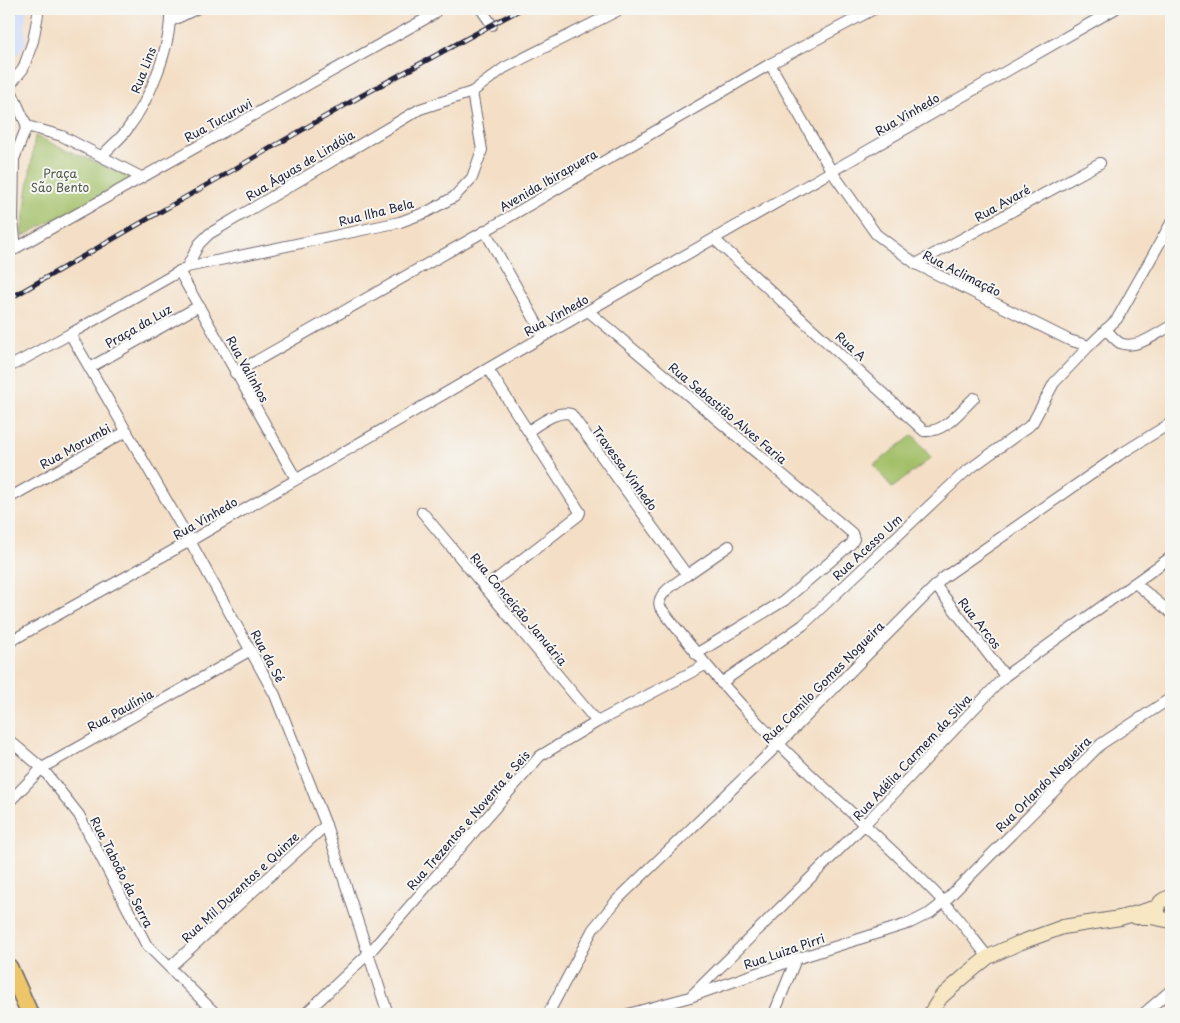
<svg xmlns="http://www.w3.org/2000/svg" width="1180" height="1023" font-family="'Playpen Sans',sans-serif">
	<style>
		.built { fill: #cddbfa }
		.green { fill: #a2bf66; stroke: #627050 }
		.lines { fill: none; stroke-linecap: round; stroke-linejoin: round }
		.street-casing { stroke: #6c646c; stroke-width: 12 }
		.secondary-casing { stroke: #6c646c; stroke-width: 16 }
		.primary-casing { stroke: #6c646c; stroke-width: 19 }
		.street { stroke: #fff; stroke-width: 10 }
		.secondary { stroke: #f7e8c3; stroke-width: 14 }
		.primary { stroke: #ecc669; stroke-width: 16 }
		.rail-casing { stroke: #22223b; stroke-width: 5 }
		.rail { stroke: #f6f6f2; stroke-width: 3; stroke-dasharray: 9; stroke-linecap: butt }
		.labels { text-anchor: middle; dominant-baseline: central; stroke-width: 4; stroke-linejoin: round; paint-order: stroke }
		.street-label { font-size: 12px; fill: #22223b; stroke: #f6f6f2 }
		.park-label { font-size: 12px; fill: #4f594a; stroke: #f6f6f2 }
	</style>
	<rect width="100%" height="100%" fill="#f6f6f2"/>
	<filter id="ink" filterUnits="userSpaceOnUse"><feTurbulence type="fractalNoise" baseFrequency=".02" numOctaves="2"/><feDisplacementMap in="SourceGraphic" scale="10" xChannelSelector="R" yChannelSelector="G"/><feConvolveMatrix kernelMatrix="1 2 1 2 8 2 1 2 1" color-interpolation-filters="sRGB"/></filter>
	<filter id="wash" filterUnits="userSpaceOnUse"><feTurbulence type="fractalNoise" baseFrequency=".0096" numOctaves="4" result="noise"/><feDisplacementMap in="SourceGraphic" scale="20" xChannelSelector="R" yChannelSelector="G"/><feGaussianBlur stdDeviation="1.12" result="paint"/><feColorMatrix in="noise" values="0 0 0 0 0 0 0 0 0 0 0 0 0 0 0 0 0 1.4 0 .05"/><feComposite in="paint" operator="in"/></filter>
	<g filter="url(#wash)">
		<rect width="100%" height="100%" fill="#f4dfc6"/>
		<polygon class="built" points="9,9 26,9 25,44 9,65"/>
		<g class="green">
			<polygon points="35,136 132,178 21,237"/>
			<polygon points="913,435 931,458 892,488 874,465"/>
		</g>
	</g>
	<g filter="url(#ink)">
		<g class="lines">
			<g class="street-casing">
				<g id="street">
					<polyline points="481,9 492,25"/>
					<polyline points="171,21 196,9"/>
					<polyline points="770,64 832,172 876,234 916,264 1069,340 1089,346 1117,319 1171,223"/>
					<polyline points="9,86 27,126 14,159 13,219 16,249"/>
					<polyline points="9,86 23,69 33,41 39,9"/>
					<polyline points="27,126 62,136 141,177"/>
					<path d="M102 156C110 147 119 140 126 131 149 102 172 46 170 9"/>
					<polyline points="485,231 544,336"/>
					<path d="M714 239 924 431C945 433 960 411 974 398"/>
					<polyline points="9,252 434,14 437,9"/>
					<polyline points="916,264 1100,163"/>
					<polyline points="187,267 400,222 427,212 454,197 472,178 482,150 472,92"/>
					<polyline points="179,271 296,479"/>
					<polyline points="588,311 852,533 854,539 851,544 785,600 696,654"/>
					<path d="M1106 329C1110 334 1115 340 1120 343 1137 350 1157 333 1171 326"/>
					<polyline points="70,334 190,541 275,695 326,825 388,1014"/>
					<polyline points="9,367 70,334 187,267 199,244 209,234 420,109 472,92 504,68 621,9"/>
					<polyline points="89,368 199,306"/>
					<polyline points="235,373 485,231 770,64 874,9"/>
					<path d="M528 431C540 424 556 410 571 414L687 575C678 582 655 594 660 607 697 655 735 701 779 744 832 797 891 846 943 901 959 918 973 939 988 957"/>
					<polyline points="9,498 127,431"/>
					<polyline points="422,512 597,722"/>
					<polyline points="687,575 729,546"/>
					<polyline points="1135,583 1171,613"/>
					<polyline points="936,586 1005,676"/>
					<polyline points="485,588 579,515 580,512 488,369"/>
					<polyline points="9,642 190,541 544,336 1115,9"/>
					<polyline points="721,683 803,625 964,473 1028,427 1033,422 1054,383 1089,346"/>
					<polyline points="9,740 42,768 79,815 146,944 216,1014"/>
					<polyline points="9,802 42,768 251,650"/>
					<polyline points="170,967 326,825"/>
					<polyline points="690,997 865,824 1005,676 1171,557"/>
					<polyline points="305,1014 369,953 540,756 597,722 705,665"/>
					<polyline points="548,1014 593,929 618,899 779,744 943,578 1119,455 1171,423"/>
					<polyline points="628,1014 690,997 796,959 910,923 930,913 944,902 1101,744 1171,698"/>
					<polyline points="774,1014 796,959"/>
					<polyline points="1143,1014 1171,990"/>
				</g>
			</g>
			<g class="secondary-casing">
				<g id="secondary">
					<path d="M1159 915C1155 904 1162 899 1171 897"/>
					<polyline points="1136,917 1151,917 1171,921"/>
					<polyline points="930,1014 941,997 966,975 988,957 1019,943 1063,927 1120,918 1158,907"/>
				</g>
			</g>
			<g class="primary-casing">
				<polyline id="primary" points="9,967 30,1014"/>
			</g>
			<use href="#street" class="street"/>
			<use href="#secondary" class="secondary"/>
			<use href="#primary" class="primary"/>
			<g class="rail-casing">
				<polyline id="rail" points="9,299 361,96 521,9"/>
			</g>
			<use href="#rail" class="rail"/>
		</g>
	</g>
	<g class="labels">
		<g class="street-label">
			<text transform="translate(143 70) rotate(-69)">Rua Lins</text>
			<text transform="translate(907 114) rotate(-30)">Rua Vinhedo</text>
			<text transform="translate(218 120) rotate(-29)">Rua Tucuruvi</text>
			<text transform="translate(300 165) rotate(-31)">Rua Águas de Lindóia</text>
			<text transform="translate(548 180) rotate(-30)">Avenida Ibirapuera</text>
			<text transform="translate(1002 203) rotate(-29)">Rua Avaré</text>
			<text transform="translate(376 212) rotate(-14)">Rua Ilha Bela</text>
			<text transform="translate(962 273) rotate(27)">Rua Aclimação</text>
			<text transform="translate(556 315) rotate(-29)">Rua Vinhedo</text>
			<text transform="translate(138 326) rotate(-30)">Praça da Luz</text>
			<text transform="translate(851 346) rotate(42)">Rua A</text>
			<text transform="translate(248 369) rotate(61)">Rua Valinhos</text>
			<text transform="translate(728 413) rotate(40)">Rua Sebastião Alves Faria</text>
			<text transform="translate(75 446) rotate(-29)">Rua Morumbi</text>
			<text transform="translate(625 468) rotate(54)">Travessa Vinhedo</text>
			<text transform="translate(205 518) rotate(-30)">Rua Vinhedo</text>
			<text transform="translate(867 547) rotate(-43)">Rua Acesso Um</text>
			<text transform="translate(519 609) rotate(50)">Rua Conceição Januária</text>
			<text transform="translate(980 623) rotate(52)">Rua Arcos</text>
			<text transform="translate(268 656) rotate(62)">Rua da Sé</text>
			<text transform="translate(823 682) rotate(-45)">Rua Camilo Gomes Nogueira</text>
			<text transform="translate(120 710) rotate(-29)">Rua Paulínia</text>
			<text transform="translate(912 757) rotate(-47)">Rua Adélia Carmem da Silva</text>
			<text transform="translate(1043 784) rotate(-45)">Rua Orlando Nogueira</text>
			<text transform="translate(468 820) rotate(-49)">Rua Trezentos e Noventa e Seis</text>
			<text transform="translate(122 872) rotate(63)">Rua Taboão da Serra</text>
			<text transform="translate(240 887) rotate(-43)">Rua Mil Duzentos e Quinze</text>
			<text transform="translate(784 951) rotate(-19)">Rua Luiza Pirri</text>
		</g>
		<g class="park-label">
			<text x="60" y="173">Praça<tspan x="60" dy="14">São Bento</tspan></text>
		</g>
	</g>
	<rect width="1180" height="1023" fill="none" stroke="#f6f6f2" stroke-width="30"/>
</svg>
